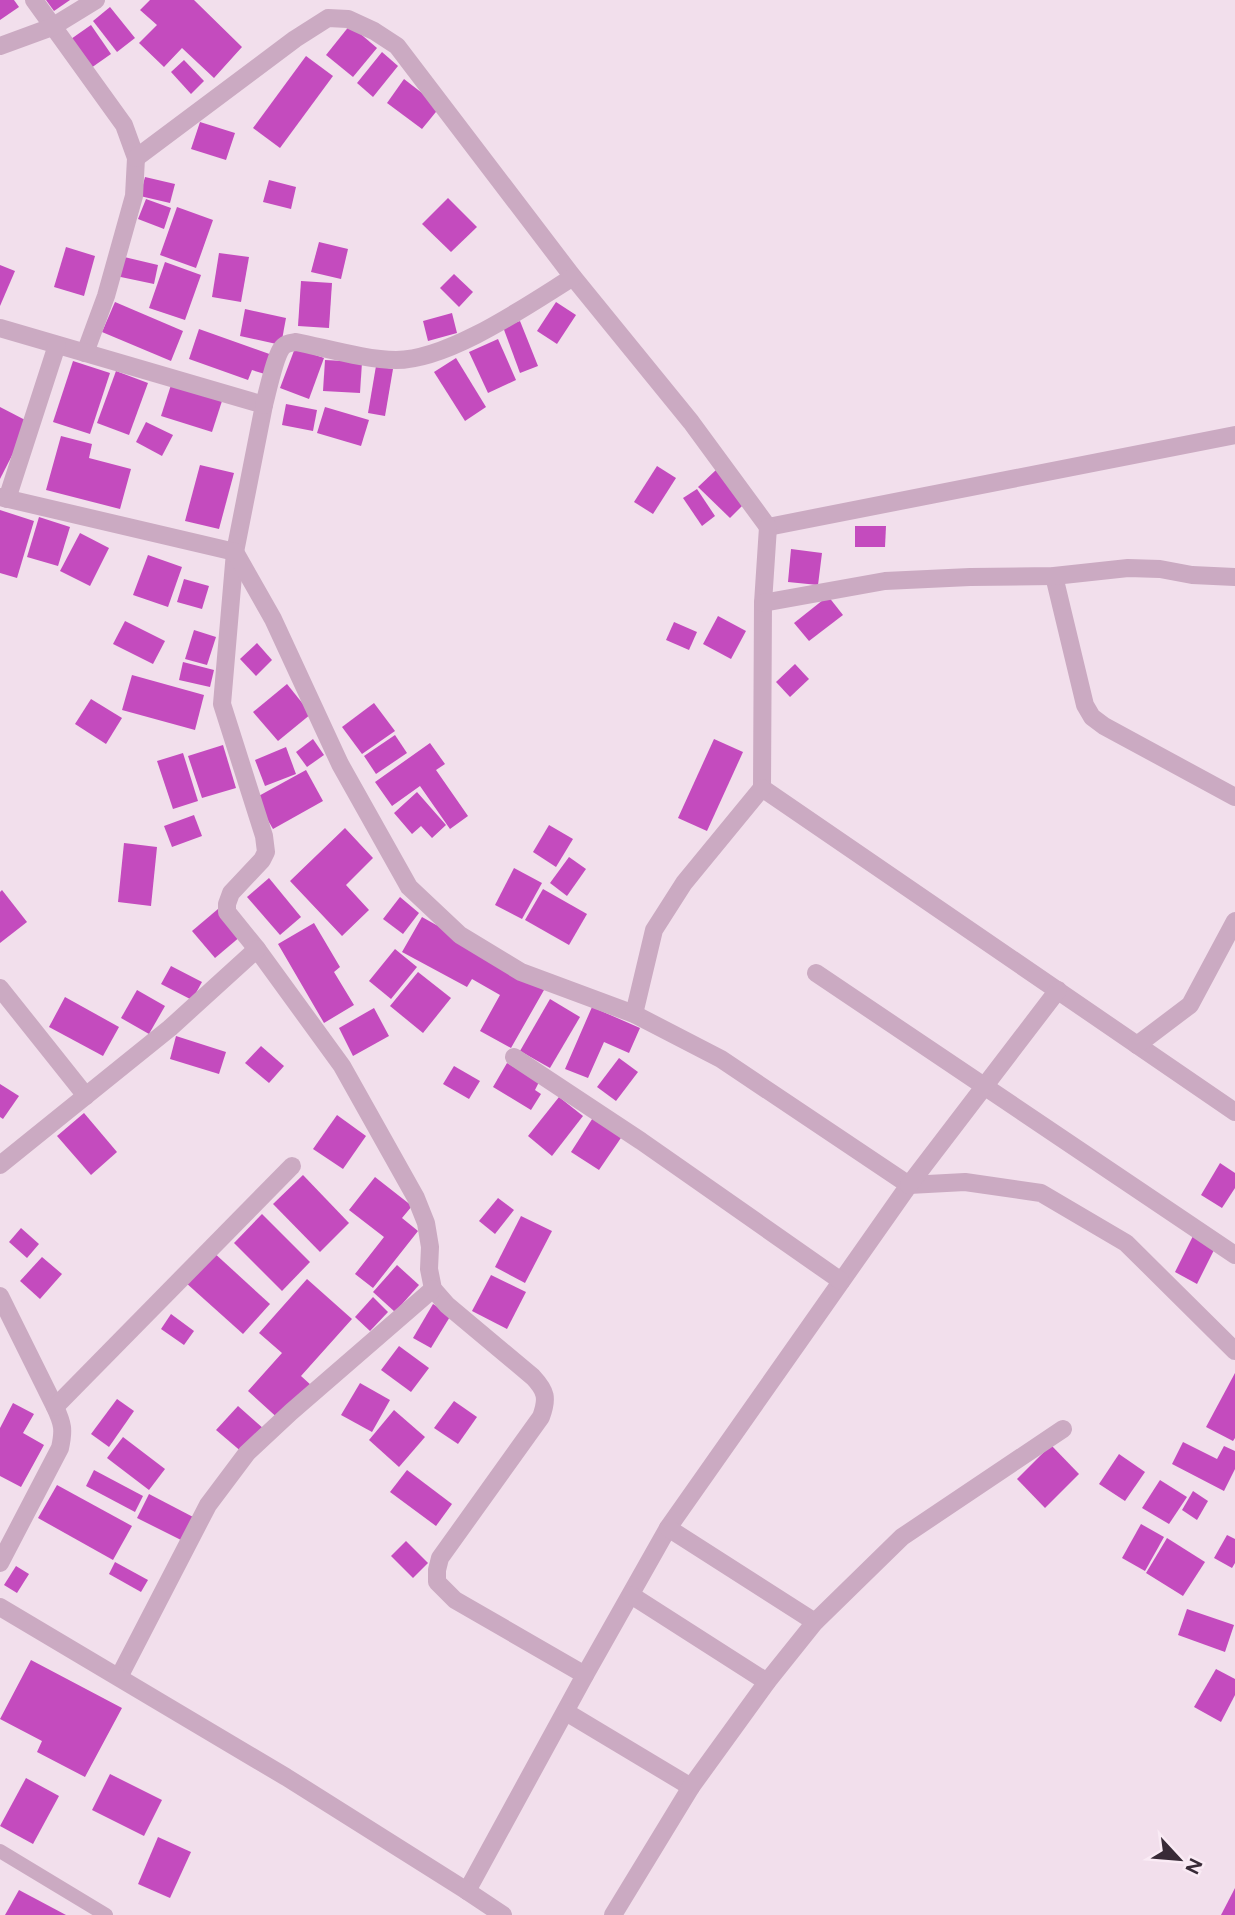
<svg xmlns="http://www.w3.org/2000/svg" width="1235" height="1915" font-family="Figtree,sans-serif">
	<style>
		.building { fill: #c44bbe }
		.lines { fill: none; stroke-linecap: round; stroke-linejoin: round }
		.service { stroke: #cbaac2; stroke-width: 14 }
		.minor { stroke: #cbaac2; stroke-width: 18 }
		.tertiary { stroke: #cbaac2; stroke-width: 18 }
	</style>
	<rect width="100%" height="100%" fill="#f2dfec"/>
	<g class="building">
		<polygon points="0,0 14,0 19,7 0,20"/>
		<polygon points="46,0 70,0 54,11"/>
		<polygon points="150,0 194,0 242,47 214,78 182,48 164,67 139,43 157,25 140,10"/>
		<polygon points="110,7 135,38 117,52 93,21"/>
		<polygon points="91,25 111,54 91,68 71,39"/>
		<polygon points="350,25 377,48 353,77 326,55"/>
		<polygon points="382,52 398,66 373,97 357,83"/>
		<polygon points="306,56 333,76 280,148 253,128"/>
		<polygon points="184,60 204,81 191,94 171,72"/>
		<polygon points="404,79 440,107 422,129 387,103"/>
		<polygon points="200,122 235,133 226,160 191,149"/>
		<polygon points="145,177 175,184 170,203 140,196"/>
		<polygon points="269,180 296,187 291,209 263,202"/>
		<polygon points="448,198 477,227 451,252 422,224"/>
		<polygon points="146,199 171,208 164,229 138,219"/>
		<polygon points="177,207 213,220 196,268 160,255"/>
		<polygon points="319,242 348,249 341,279 311,272"/>
		<polygon points="66,247 95,256 84,296 54,287"/>
		<polygon points="219,253 249,257 241,302 212,297"/>
		<polygon points="120,256 158,265 154,284 116,276"/>
		<polygon points="165,262 201,275 185,320 149,308"/>
		<polygon points="0,265 15,271 0,306"/>
		<polygon points="454,274 473,292 459,307 440,288"/>
		<polygon points="301,281 332,283 329,328 298,326"/>
		<polygon points="115,302 183,331 171,361 102,332"/>
		<polygon points="556,302 576,315 557,344 537,331"/>
		<polygon points="245,309 286,318 281,345 240,336"/>
		<polygon points="452,313 457,333 428,341 423,321"/>
		<polygon points="520,321 538,366 520,373 503,327"/>
		<polygon points="199,329 275,356 268,375 252,370 248,380 189,359"/>
		<polygon points="498,339 516,380 488,393 469,352"/>
		<polygon points="295,348 324,358 309,399 280,388"/>
		<polygon points="456,358 486,407 465,421 434,372"/>
		<polygon points="325,360 362,362 360,393 323,391"/>
		<polygon points="73,361 110,373 90,434 53,422"/>
		<polygon points="376,366 393,369 385,416 368,413"/>
		<polygon points="116,371 148,383 129,435 97,423"/>
		<polygon points="171,385 222,401 212,432 161,416"/>
		<polygon points="286,404 317,410 313,431 282,425"/>
		<polygon points="0,407 29,422 0,479"/>
		<polygon points="325,407 369,420 361,446 317,433"/>
		<polygon points="146,422 173,435 162,456 136,442"/>
		<polygon points="61,436 92,444 89,458 131,469 120,509 46,490"/>
		<polygon points="200,465 234,473 219,529 185,521"/>
		<polygon points="657,466 676,478 653,514 634,502"/>
		<polygon points="716,470 747,501 730,518 698,487"/>
		<polygon points="697,489 715,516 702,526 683,498"/>
		<polygon points="0,510 34,521 17,578 0,573"/>
		<polygon points="39,517 70,527 58,566 27,557"/>
		<polygon points="855,526 886,526 885,547 855,547"/>
		<polygon points="80,533 109,548 90,586 60,571"/>
		<polygon points="791,549 822,553 818,585 788,582"/>
		<polygon points="148,555 182,567 168,607 133,595"/>
		<polygon points="184,579 209,586 202,609 177,602"/>
		<polygon points="828,596 843,615 809,641 794,623"/>
		<polygon points="718,616 746,631 731,659 703,644"/>
		<polygon points="125,621 165,641 153,664 113,644"/>
		<polygon points="674,622 697,632 689,650 666,640"/>
		<polygon points="194,630 216,637 207,665 185,659"/>
		<polygon points="257,643 272,660 256,676 240,659"/>
		<polygon points="183,662 214,670 210,687 179,680"/>
		<polygon points="795,664 809,679 790,697 776,682"/>
		<polygon points="132,675 204,695 195,730 122,710"/>
		<polygon points="287,684 311,714 278,741 253,712"/>
		<polygon points="91,699 122,718 106,744 75,724"/>
		<polygon points="374,703 395,731 362,754 342,727"/>
		<polygon points="395,735 407,753 376,774 364,756"/>
		<polygon points="313,739 324,755 307,767 296,752"/>
		<polygon points="714,739 743,752 707,831 678,818"/>
		<polygon points="430,743 445,764 436,770 468,816 450,829 420,786 392,806 375,782"/>
		<polygon points="223,745 236,788 202,798 188,756"/>
		<polygon points="286,747 296,774 265,786 255,760"/>
		<polygon points="183,753 198,801 173,809 157,761"/>
		<polygon points="306,770 323,801 273,829 255,798"/>
		<polygon points="417,792 446,825 432,838 421,826 412,834 394,813"/>
		<polygon points="194,815 202,836 172,847 164,826"/>
		<polygon points="549,825 573,839 556,867 533,852"/>
		<polygon points="345,828 373,858 346,885 369,910 342,936 290,881"/>
		<polygon points="124,843 157,847 151,906 118,902"/>
		<polygon points="569,857 586,869 567,896 550,883"/>
		<polygon points="514,868 542,883 522,919 495,905"/>
		<polygon points="269,878 301,917 280,935 247,897"/>
		<polygon points="543,889 587,914 569,945 525,920"/>
		<polygon points="2,890 27,922 0,943 0,892"/>
		<polygon points="400,897 419,913 403,934 383,919"/>
		<polygon points="218,909 241,936 215,958 192,931"/>
		<polygon points="422,917 486,953 484,957 544,990 511,1048 480,1031 500,995 472,979 467,987 402,952"/>
		<polygon points="314,923 340,967 334,972 354,1005 324,1023 278,944"/>
		<polygon points="395,949 417,967 391,999 369,981"/>
		<polygon points="171,966 202,982 192,1000 161,984"/>
		<polygon points="418,972 451,998 423,1033 390,1006"/>
		<polygon points="137,990 165,1006 149,1034 121,1018"/>
		<polygon points="65,997 119,1027 103,1056 49,1027"/>
		<polygon points="550,999 580,1017 550,1068 520,1051"/>
		<polygon points="592,1007 640,1028 629,1053 604,1042 588,1078 565,1069"/>
		<polygon points="374,1008 389,1036 353,1056 339,1028"/>
		<polygon points="176,1036 226,1052 219,1074 170,1059"/>
		<polygon points="261,1046 284,1066 269,1083 245,1063"/>
		<polygon points="619,1058 638,1072 616,1101 597,1087"/>
		<polygon points="507,1063 539,1082 535,1090 541,1094 531,1110 493,1087"/>
		<polygon points="454,1066 480,1081 469,1099 443,1084"/>
		<polygon points="0,1084 19,1096 3,1119 0,1117"/>
		<polygon points="559,1097 583,1116 552,1156 528,1136"/>
		<polygon points="84,1113 117,1152 91,1175 57,1136"/>
		<polygon points="596,1113 625,1132 599,1170 571,1152"/>
		<polygon points="337,1115 366,1136 343,1169 313,1149"/>
		<polygon points="1220,1163 1235,1173 1235,1188 1222,1208 1201,1195"/>
		<polygon points="303,1175 349,1223 320,1252 273,1204"/>
		<polygon points="375,1177 412,1206 402,1218 418,1231 373,1288 355,1274 384,1237 349,1210"/>
		<polygon points="498,1198 514,1210 495,1234 479,1221"/>
		<polygon points="262,1214 310,1262 282,1291 234,1243"/>
		<polygon points="521,1216 552,1231 525,1283 495,1267"/>
		<polygon points="21,1228 39,1244 27,1258 9,1242"/>
		<polygon points="1195,1232 1217,1244 1197,1284 1175,1272"/>
		<polygon points="212,1251 270,1304 243,1334 185,1282"/>
		<polygon points="42,1257 62,1274 40,1299 20,1281"/>
		<polygon points="397,1265 419,1285 395,1312 373,1292"/>
		<polygon points="491,1275 526,1292 507,1329 472,1311"/>
		<polygon points="307,1279 352,1319 301,1376 312,1386 281,1421 248,1391 282,1353 259,1333"/>
		<polygon points="373,1297 388,1312 370,1331 355,1317"/>
		<polygon points="433,1304 451,1315 431,1348 413,1338"/>
		<polygon points="171,1314 194,1331 184,1345 161,1329"/>
		<polygon points="399,1346 429,1368 411,1392 381,1370"/>
		<polygon points="1235,1373 1235,1438 1233,1441 1206,1427"/>
		<polygon points="360,1383 390,1400 372,1432 341,1415"/>
		<polygon points="117,1399 134,1411 109,1447 91,1434"/>
		<polygon points="454,1401 477,1417 458,1444 434,1428"/>
		<polygon points="13,1403 34,1414 23,1433 44,1445 21,1487 0,1476 0,1428"/>
		<polygon points="238,1406 264,1429 243,1453 216,1430"/>
		<polygon points="394,1410 425,1437 399,1467 369,1440"/>
		<polygon points="123,1437 165,1469 149,1490 107,1458"/>
		<polygon points="1183,1442 1217,1459 1224,1446 1235,1451 1235,1469 1224,1491 1172,1464"/>
		<polygon points="1051,1445 1079,1474 1045,1508 1017,1479"/>
		<polygon points="1119,1454 1145,1472 1125,1501 1099,1484"/>
		<polygon points="94,1470 143,1496 135,1512 86,1486"/>
		<polygon points="407,1470 452,1504 436,1526 390,1492"/>
		<polygon points="1160,1480 1187,1497 1169,1524 1142,1508"/>
		<polygon points="57,1485 132,1526 113,1560 38,1518"/>
		<polygon points="1193,1491 1208,1501 1197,1520 1182,1510"/>
		<polygon points="149,1494 195,1518 183,1541 137,1518"/>
		<polygon points="1141,1524 1164,1537 1145,1571 1122,1558"/>
		<polygon points="1227,1535 1235,1539 1235,1563 1232,1568 1214,1558"/>
		<polygon points="1167,1538 1205,1562 1183,1596 1146,1573"/>
		<polygon points="406,1541 428,1563 413,1578 391,1556"/>
		<polygon points="115,1562 148,1580 141,1592 109,1574"/>
		<polygon points="16,1566 29,1574 17,1593 4,1585"/>
		<polygon points="1187,1609 1234,1625 1225,1652 1178,1635"/>
		<polygon points="31,1660 122,1708 85,1777 37,1752 42,1741 0,1719"/>
		<polygon points="1216,1669 1235,1679 1235,1695 1221,1722 1194,1707"/>
		<polygon points="110,1774 162,1800 144,1836 92,1810"/>
		<polygon points="26,1778 59,1796 33,1844 0,1826"/>
		<polygon points="158,1837 191,1852 170,1898 138,1884"/>
		<polygon points="1235,1888 1235,1915 1221,1915"/>
		<polygon points="19,1890 66,1915 5,1915"/>
	</g>
	<g class="lines">
		<polyline class="service" points="0,1851 106,1915"/>
		<g class="minor">
			<polyline points="34,0 124,125 136,158 134,196 106,296 85,353"/>
			<polyline points="0,46 52,27 96,0"/>
			<polyline points="136,158 295,39 328,18 348,19 374,31 397,46 573,277 691,422 768,527 1235,435"/>
			<path d="M0 328 264 405 235 552 222 704 264 836 266 852 262 860 231 893 227 904V912L257 949 342 1066 416 1198 426 1223 430 1247 429 1269 433 1289 447 1305 533 1377C546 1391 548 1398 541 1417L440 1558 437 1570V1582L455 1600 585 1675"/>
			<path d="M264 405C268 390 274 360 281 349 285 343 290 343 296 342 326 348 367 360 396 360 449 360 528 305 573 277"/>
			<polyline points="0,497 235,552 273,619 340,764 409,887 460,935 521,972 634,1014 721,1059 909,1185 668,1528 585,1675 467,1891"/>
			<polyline points="7,499 57,345"/>
			<polyline points="768,527 763,603 762,788 1235,1112"/>
			<polyline points="1054,576 1085,705 1092,717 1104,726 1235,797"/>
			<polyline points="763,603 885,581 970,577 1054,576 1128,568 1160,569 1192,575 1235,577"/>
			<polyline points="816,973 1235,1255"/>
			<polyline points="0,988 86,1096"/>
			<polyline points="634,1014 654,930 684,883 762,788"/>
			<polyline points="1137,1045 1190,1005 1235,921"/>
			<polyline points="514,1057 641,1141 841,1281"/>
			<polyline points="0,1165 170,1028 257,949"/>
			<polyline points="909,1185 965,1182 1041,1193 1126,1243 1235,1351"/>
			<polyline points="909,1185 1058,990"/>
			<path d="M0 1296 55 1407C63 1424 64 1430 60 1448L0 1563"/>
			<polyline points="55,1407 292,1166"/>
			<polyline points="668,1528 815,1622"/>
			<polyline points="631,1595 767,1682"/>
			<polyline points="119,1677 208,1505 247,1453 291,1412 433,1289"/>
			<polyline points="566,1712 691,1787"/>
			<polyline points="613,1915 691,1787 767,1682 815,1622 902,1537 1063,1429"/>
		</g>
		<polyline class="tertiary" points="0,1607 286,1777 467,1891 503,1915"/>
	</g>
	<g transform="translate(1179 1859) rotate(116)" stroke="#faebf5" stroke-width="5" paint-order="stroke">
	<path d="M0-5L12 26L0 18L-12 26Z" fill="#382a37"/>
	<text y="-10" font-size="19" font-weight="bold" text-anchor="middle" fill="#382a37">N</text>
	</g>
</svg>
